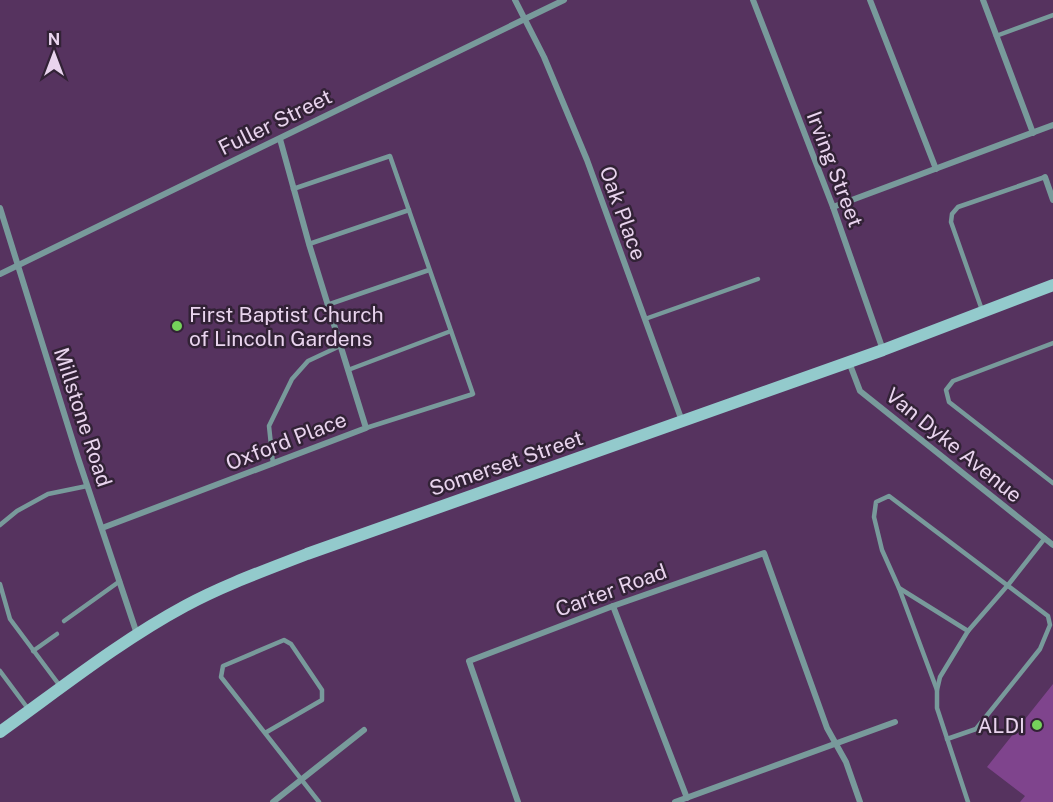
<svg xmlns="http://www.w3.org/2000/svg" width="1053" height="802" font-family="'Public Sans',sans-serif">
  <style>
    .building { fill: #7f448d }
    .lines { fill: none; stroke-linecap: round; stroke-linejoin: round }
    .lane { stroke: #789a9b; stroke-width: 4.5 }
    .street { stroke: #789a9b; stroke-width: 6 }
    .secondary { stroke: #93cacc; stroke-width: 12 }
    .poi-dot { fill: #75d25b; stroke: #322236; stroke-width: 2 }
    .labels { text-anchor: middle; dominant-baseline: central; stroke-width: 5; stroke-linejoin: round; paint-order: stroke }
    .street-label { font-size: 21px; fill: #e9d4ee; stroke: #322236 }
    .poi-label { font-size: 21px; fill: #e9d4ee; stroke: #322236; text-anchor: start }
  </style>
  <rect width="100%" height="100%" fill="#56335f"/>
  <polygon class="building" points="1053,684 1053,802 1020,802 1025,796 987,767"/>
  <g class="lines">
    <g class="lane">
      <polyline points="996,36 1053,15"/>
      <polyline points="293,189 390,156 473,394 366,428"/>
      <polyline points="309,244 409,210"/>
      <polyline points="327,305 429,270"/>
      <polyline points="982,310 951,222 952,214 958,207 1045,177"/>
      <polyline points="645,319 758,279"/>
      <polyline points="1053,343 953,381 946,390 949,402 1053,483"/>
      <polyline points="348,370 451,331"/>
      <polyline points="273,464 269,426 292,379 308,361 340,346"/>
      <polyline points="0,525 17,511 48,494 87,486"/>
      <polyline points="0,584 10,619 60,686"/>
      <polyline points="899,588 937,690"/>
      <polyline points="64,621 120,581"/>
      <polyline points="33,651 57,634"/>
      <polyline points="0,671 29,710"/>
      <polyline points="265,733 322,700 322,690 291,644 284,640 223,666 221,677 319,802"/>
      <polyline points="947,739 976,729 1040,649 1050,625 1048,616 889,496 876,502 874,517 882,550 899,588 968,631"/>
      <polyline points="968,802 937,708 937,690 940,677 968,631 1008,585 1045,538"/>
    </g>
    <g class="street">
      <polyline points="515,0 544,57 587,160 682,421"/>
      <polyline points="753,0 833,207 883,350"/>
      <polyline points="870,0 936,169"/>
      <polyline points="983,0 1033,133"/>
      <polyline points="1045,177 1053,200"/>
      <polyline points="833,207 1053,125"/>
      <polyline points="0,208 78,458 137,634"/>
      <polyline points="0,274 564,0"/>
      <polyline points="849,362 860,391 1053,545"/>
      <polyline points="102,528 366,428 309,244 280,139"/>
      <polyline points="613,606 687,798"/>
      <polyline points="273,802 364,730"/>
      <polyline points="518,802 469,661 613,606 764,553 827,728 846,762 860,802"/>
      <polyline points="675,802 895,722"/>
    </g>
    <path class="secondary" d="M0,732C60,689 120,641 185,606C224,585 266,570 307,554L883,350L1053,285"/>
  </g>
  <g class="poi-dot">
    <circle cx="177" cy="326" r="6"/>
    <circle cx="1037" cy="725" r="6"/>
  </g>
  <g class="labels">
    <g class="street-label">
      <text transform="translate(275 122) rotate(-26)">Fuller Street</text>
      <text transform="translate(835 169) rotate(69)">Irving Street</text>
      <text transform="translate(623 213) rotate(70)">Oak Place</text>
      <text transform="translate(83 417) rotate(72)">Millstone Road</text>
      <text transform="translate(286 441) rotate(-21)">Oxford Place</text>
      <text transform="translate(954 445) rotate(39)">Van Dyke Avenue</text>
      <text transform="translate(506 463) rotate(-19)">Somerset Street</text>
      <text transform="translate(611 590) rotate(-20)">Carter Road</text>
    </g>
    <g class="poi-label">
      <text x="189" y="314">First Baptist Church<tspan x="189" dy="24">of Lincoln Gardens</tspan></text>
      <text x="1025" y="725" text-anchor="end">ALDI</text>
    </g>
  </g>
  <g transform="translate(54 54)" stroke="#322236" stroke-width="4.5" paint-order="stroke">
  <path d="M0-4.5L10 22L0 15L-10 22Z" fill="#e9d4ee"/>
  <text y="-9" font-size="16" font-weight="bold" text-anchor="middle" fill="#e9d4ee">N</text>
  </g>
</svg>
